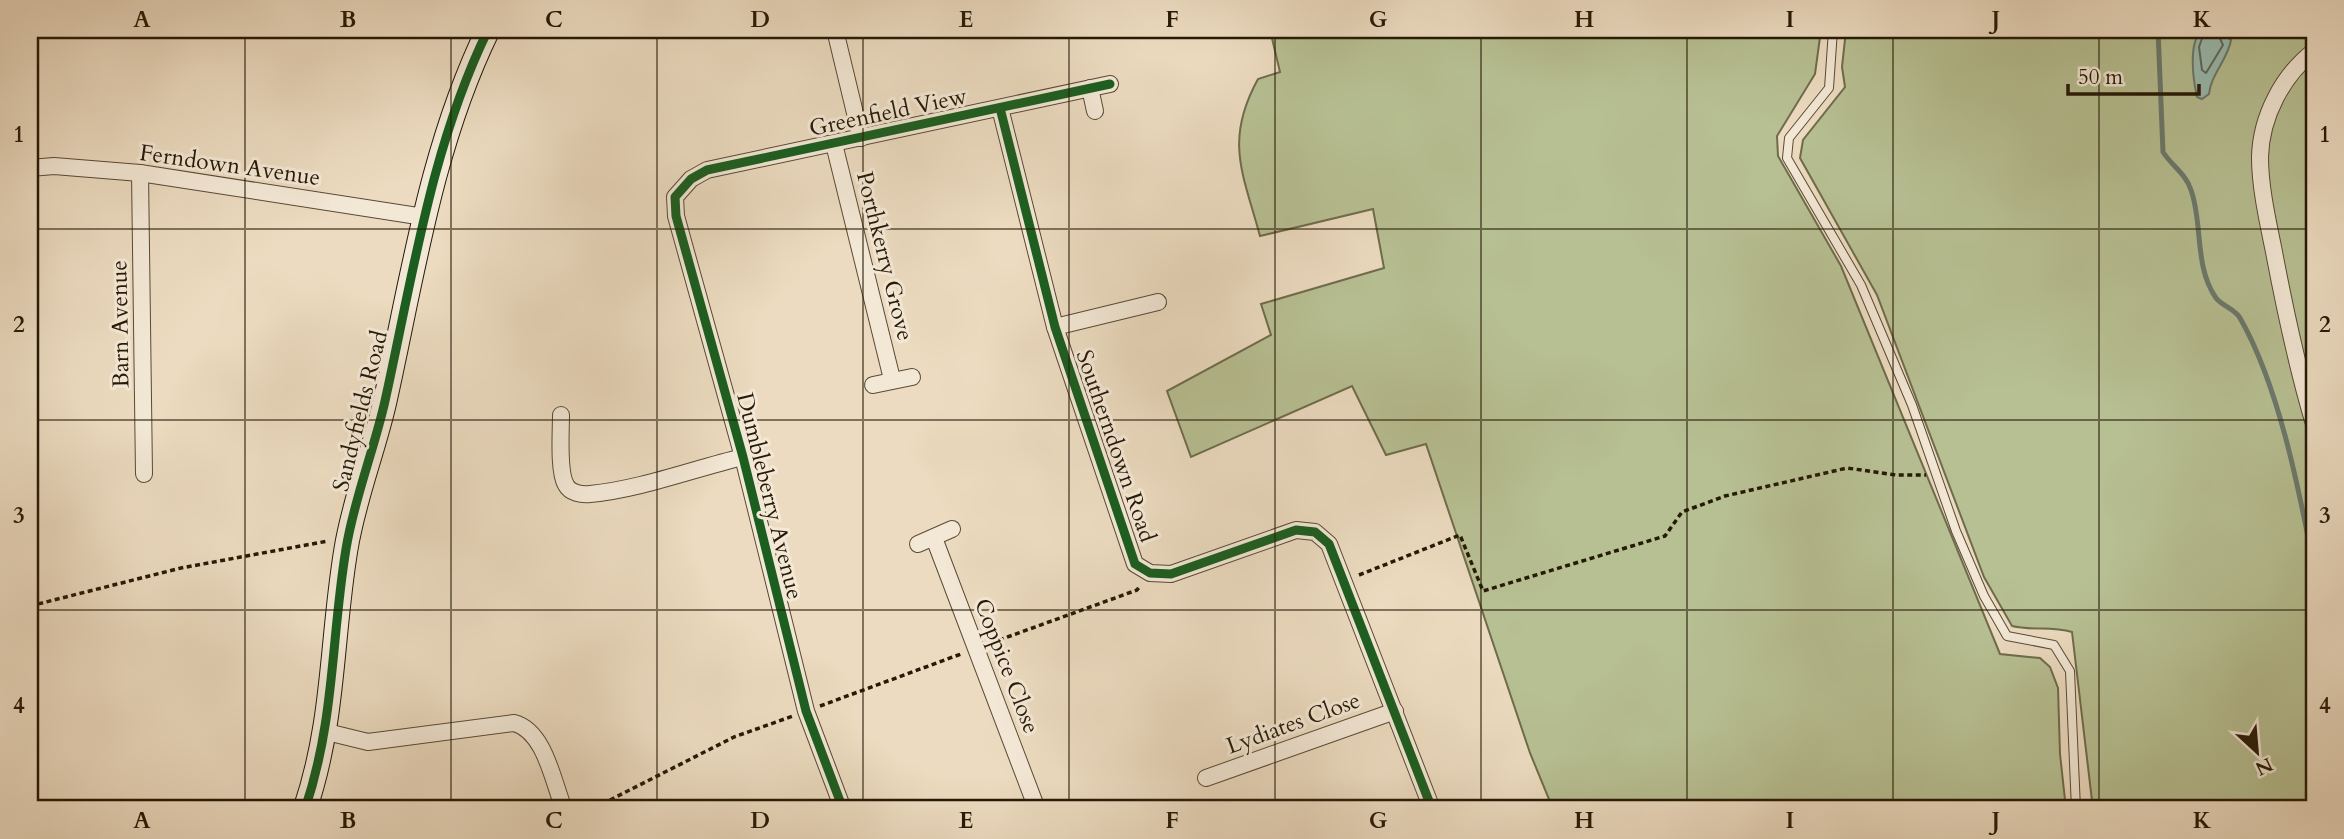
<svg xmlns="http://www.w3.org/2000/svg" width="2344" height="839" font-family="Cardo,serif">
  <style>
    .green { fill: #b7c093; stroke: #6e6c4c; stroke-width: 2 }
    .water { fill: #99bbb1; stroke: #6b7a6d; stroke-width: 2 }
    .lines { fill: none; stroke-linecap: round; stroke-linejoin: round }
    .shore { stroke: #606a5c; stroke-width: 2 }
    .stream { stroke: #6b7a6d; stroke-width: 5 }
    .lane-casing { stroke: #584a34; stroke-width: 10 }
    .street-casing { stroke: #584a34; stroke-width: 18 }
    .secondary-casing { stroke: #261906; stroke-width: 25 }
    .path { stroke: #261906; stroke-width: 3.5; stroke-dasharray: 5 3.5; stroke-linecap: butt }
    .lane { stroke: #f3e8d6; stroke-width: 8 }
    .street { stroke: #f3e8d6; stroke-width: 16 }
    .secondary { stroke: #f3e8d6; stroke-width: 23 }
    .cycleway-casing { stroke: #f3e8d6; stroke-width: 13 }
    .cycleway { stroke: #1b5e20; stroke-width: 9 }
    .grid { fill: none; stroke: #261906; stroke-width: 2; stroke-opacity: 0.55 }
    .labels { text-anchor: middle; dominant-baseline: central; stroke-width: 6; stroke-linejoin: round; paint-order: stroke }
    .street-label { font-size: 23px; fill: #261906; stroke: #f3e8d6 }
    .neatline { fill: none; stroke: #261906; stroke-width: 2.5 }
    .grid-label { font-size: 23px; text-anchor: middle; font-weight: bold; fill: #261906 }
  </style>
  <rect width="100%" height="100%" fill="#ecdbc0"/>
  <filter id="stains"><feTurbulence type="fractalNoise" baseFrequency=".00286" numOctaves="4"/><feColorMatrix values="0 0 0 0 .2 0 0 0 0 .09 0 0 0 0 .02 0 0 0 .5 -.17"/></filter>
  <radialGradient id="worn" r=".72"><stop offset=".6" stop-color="#630" stop-opacity="0"/><stop offset="1" stop-color="#630" stop-opacity=".3"/></radialGradient>
  <g class="green">
    <path d="M1270,30H1821L1815,74L1777,136L1778,156L1841,266L2000,654L2040,658L2050,667L2058,688L2060,754L2066,809H1553L1530,753L1426,444L1386,455L1352,386L1191,457L1167,391L1271,335L1261,304L1384,268L1373,209L1260,236C1243,173 1224,141 1258,79L1280,72Z"/>
    <path d="M1846,30H2314V801L2291,809H2093L2072,632C2051,626 2033,631 2012,626L1984,577L1877,295L1800,158L1803,140L1845,87L1842,67Z"/>
  </g>
  <path class="water" d="M2202,30H2217L2231,40C2228,59 2211,74 2209,94L2202,99L2197,97C2193,79 2188,42 2202,30Z"/>
  <g class="lines">
    <polyline class="shore" points="2205,30 2199,47 2202,70 2206,73 2223,45 2216,30"/>
    <g class="stream">
      <path d="M2158,30L2163,152C2172,166 2186,174 2191,190C2203,223 2194,267 2216,298C2222,306 2235,309 2240,318C2279,386 2299,490 2314,567"/>
      <polyline points="2290,809 2314,799"/>
    </g>
    <g class="lane-casing">
      <polyline id="lane" points="1833,30 1829,88 1789,138 1787,158 1861,285 1912,405 1956,531 1984,596 2007,636 2054,645 2070,671 2076,809"/>
    </g>
    <g class="street-casing">
      <g id="street">
        <polyline points="835,30 861,138"/>
        <path d="M2314,51C2283,75 2261,116 2260,157C2260,188 2268,222 2274,252C2285,310 2297,367 2314,424"/>
        <polyline points="1090,88 1095,111"/>
        <polyline points="1000,108 1055,327 1135,564 1150,573 1171,574 1296,530 1315,532 1329,544 1432,809"/>
        <polyline points="834,144 892,379"/>
        <polyline points="30,168 54,166 140,173 424,217"/>
        <polyline points="140,173 144,474"/>
        <polyline points="1055,327 1158,302"/>
        <polyline points="873,385 912,377"/>
        <path d="M561,415C561,431 558,472 566,485C570,493 582,495 590,494C641,489 693,469 743,457"/>
        <polyline points="934,538 1037,809"/>
        <polyline points="918,544 952,529"/>
        <path d="M327,732L368,742L514,723C545,731 553,782 564,809"/>
        <polyline points="1206,778 1395,711"/>
        <polyline points="589,809 595,808"/>
        <polyline points="843,809 806,711 743,457 676,216 675,197 691,179 707,170 1110,84"/>
      </g>
    </g>
    <g class="secondary-casing">
      <path id="secondary" d="M305,809C335,720 331,639 346,549C354,499 374,450 385,401C413,275 431,147 488,30"/>
    </g>
    <g class="path">
      <polyline points="1359,575 1460,535 1483,591 1665,536 1682,512 1725,496 1795,480 1847,468 1896,475 1926,475"/>
      <polyline points="30,606 181,568 328,541"/>
      <polyline points="991,643 1137,590 1140,586"/>
      <polyline points="820,706 961,654"/>
      <polyline points="610,800 734,737 793,716"/>
    </g>
    <use href="#lane" class="lane"/>
    <use href="#street" class="street"/>
    <use href="#secondary" class="secondary"/>
    <g class="cycleway-casing">
      <g id="cycleway">
        <polyline points="1000,108 1055,327 1135,564 1150,573 1171,574 1296,530 1315,532 1329,544 1432,809"/>
        <path d="M305,809C335,720 331,639 346,549C354,499 374,450 385,401C413,275 431,147 488,30"/>
        <polyline points="843,809 806,711 743,457 676,216 675,197 691,179 707,170 1110,84"/>
      </g>
    </g>
    <use href="#cycleway" class="cycleway"/>
  </g>
  <path class="grid" d="M245,30V809M451,30V809M657,30V809M863,30V809M1069,30V809M1275,30V809M1481,30V809M1687,30V809M1893,30V809M2099,30V809M30,229H2314M30,420H2314M30,610H2314"/>
  <g class="labels">
    <g class="street-label">
      <text transform="translate(888 112) rotate(-12)">Greenfield View</text>
      <text transform="translate(230 165) rotate(8)">Ferndown Avenue</text>
      <text transform="translate(885 256) rotate(76)">Porthkerry Grove</text>
      <text transform="translate(120 324) rotate(-91)">Barn Avenue</text>
      <text transform="translate(360 411) rotate(-76)">Sandyfields Road</text>
      <text transform="translate(1116 446) rotate(71)">Southerndown Road</text>
      <text transform="translate(770 496) rotate(76)">Dumbleberry Avenue</text>
      <text transform="translate(1007 666) rotate(69)">Coppice Close</text>
      <text transform="translate(1293 723) rotate(-20)">Lydiates Close</text>
    </g>
  </g>
  <rect width="2344" height="839" fill="none" stroke="#ecdbc0" stroke-width="77"/>
  <g transform="translate(2257 752) rotate(154)" stroke="#f3e8d6" stroke-width="5" paint-order="stroke">
  <path d="M0-5L12 26L0 18L-12 26Z" fill="#261906"/>
  <text y="-10" font-size="19" font-weight="bold" text-anchor="middle" fill="#261906">N</text>
  </g>
  <path d="M2068 84v10h131v-10" fill="none" stroke="#261906" stroke-width="3.5"/>
  <text x="2078" y="84" font-size="21" fill="#261906" stroke="#f3e8d6" stroke-width="5" paint-order="stroke">50 m</text>
  <rect x="38" y="38" width="2268" height="762" class="neatline"/>
  <g class="grid-label">
    <text x="142" y="27">A</text>
    <text x="348" y="27">B</text>
    <text x="554" y="27">C</text>
    <text x="760" y="27">D</text>
    <text x="966" y="27">E</text>
    <text x="1172" y="27">F</text>
    <text x="1378" y="27">G</text>
    <text x="1584" y="27">H</text>
    <text x="1790" y="27">I</text>
    <text x="1996" y="27">J</text>
    <text x="2202" y="27">K</text>
    <text x="19" y="142">1</text>
    <text x="2325" y="142">1</text>
    <text x="19" y="332">2</text>
    <text x="2325" y="332">2</text>
    <text x="19" y="523">3</text>
    <text x="2325" y="523">3</text>
    <text x="19" y="713">4</text>
    <text x="2325" y="713">4</text>
    <text x="142" y="828">A</text>
    <text x="348" y="828">B</text>
    <text x="554" y="828">C</text>
    <text x="760" y="828">D</text>
    <text x="966" y="828">E</text>
    <text x="1172" y="828">F</text>
    <text x="1378" y="828">G</text>
    <text x="1584" y="828">H</text>
    <text x="1790" y="828">I</text>
    <text x="1996" y="828">J</text>
    <text x="2202" y="828">K</text>
  </g>
  <rect width="100%" height="100%" filter="url(#stains)"/>
  <rect width="100%" height="100%" fill="url(#worn)"/>
</svg>
